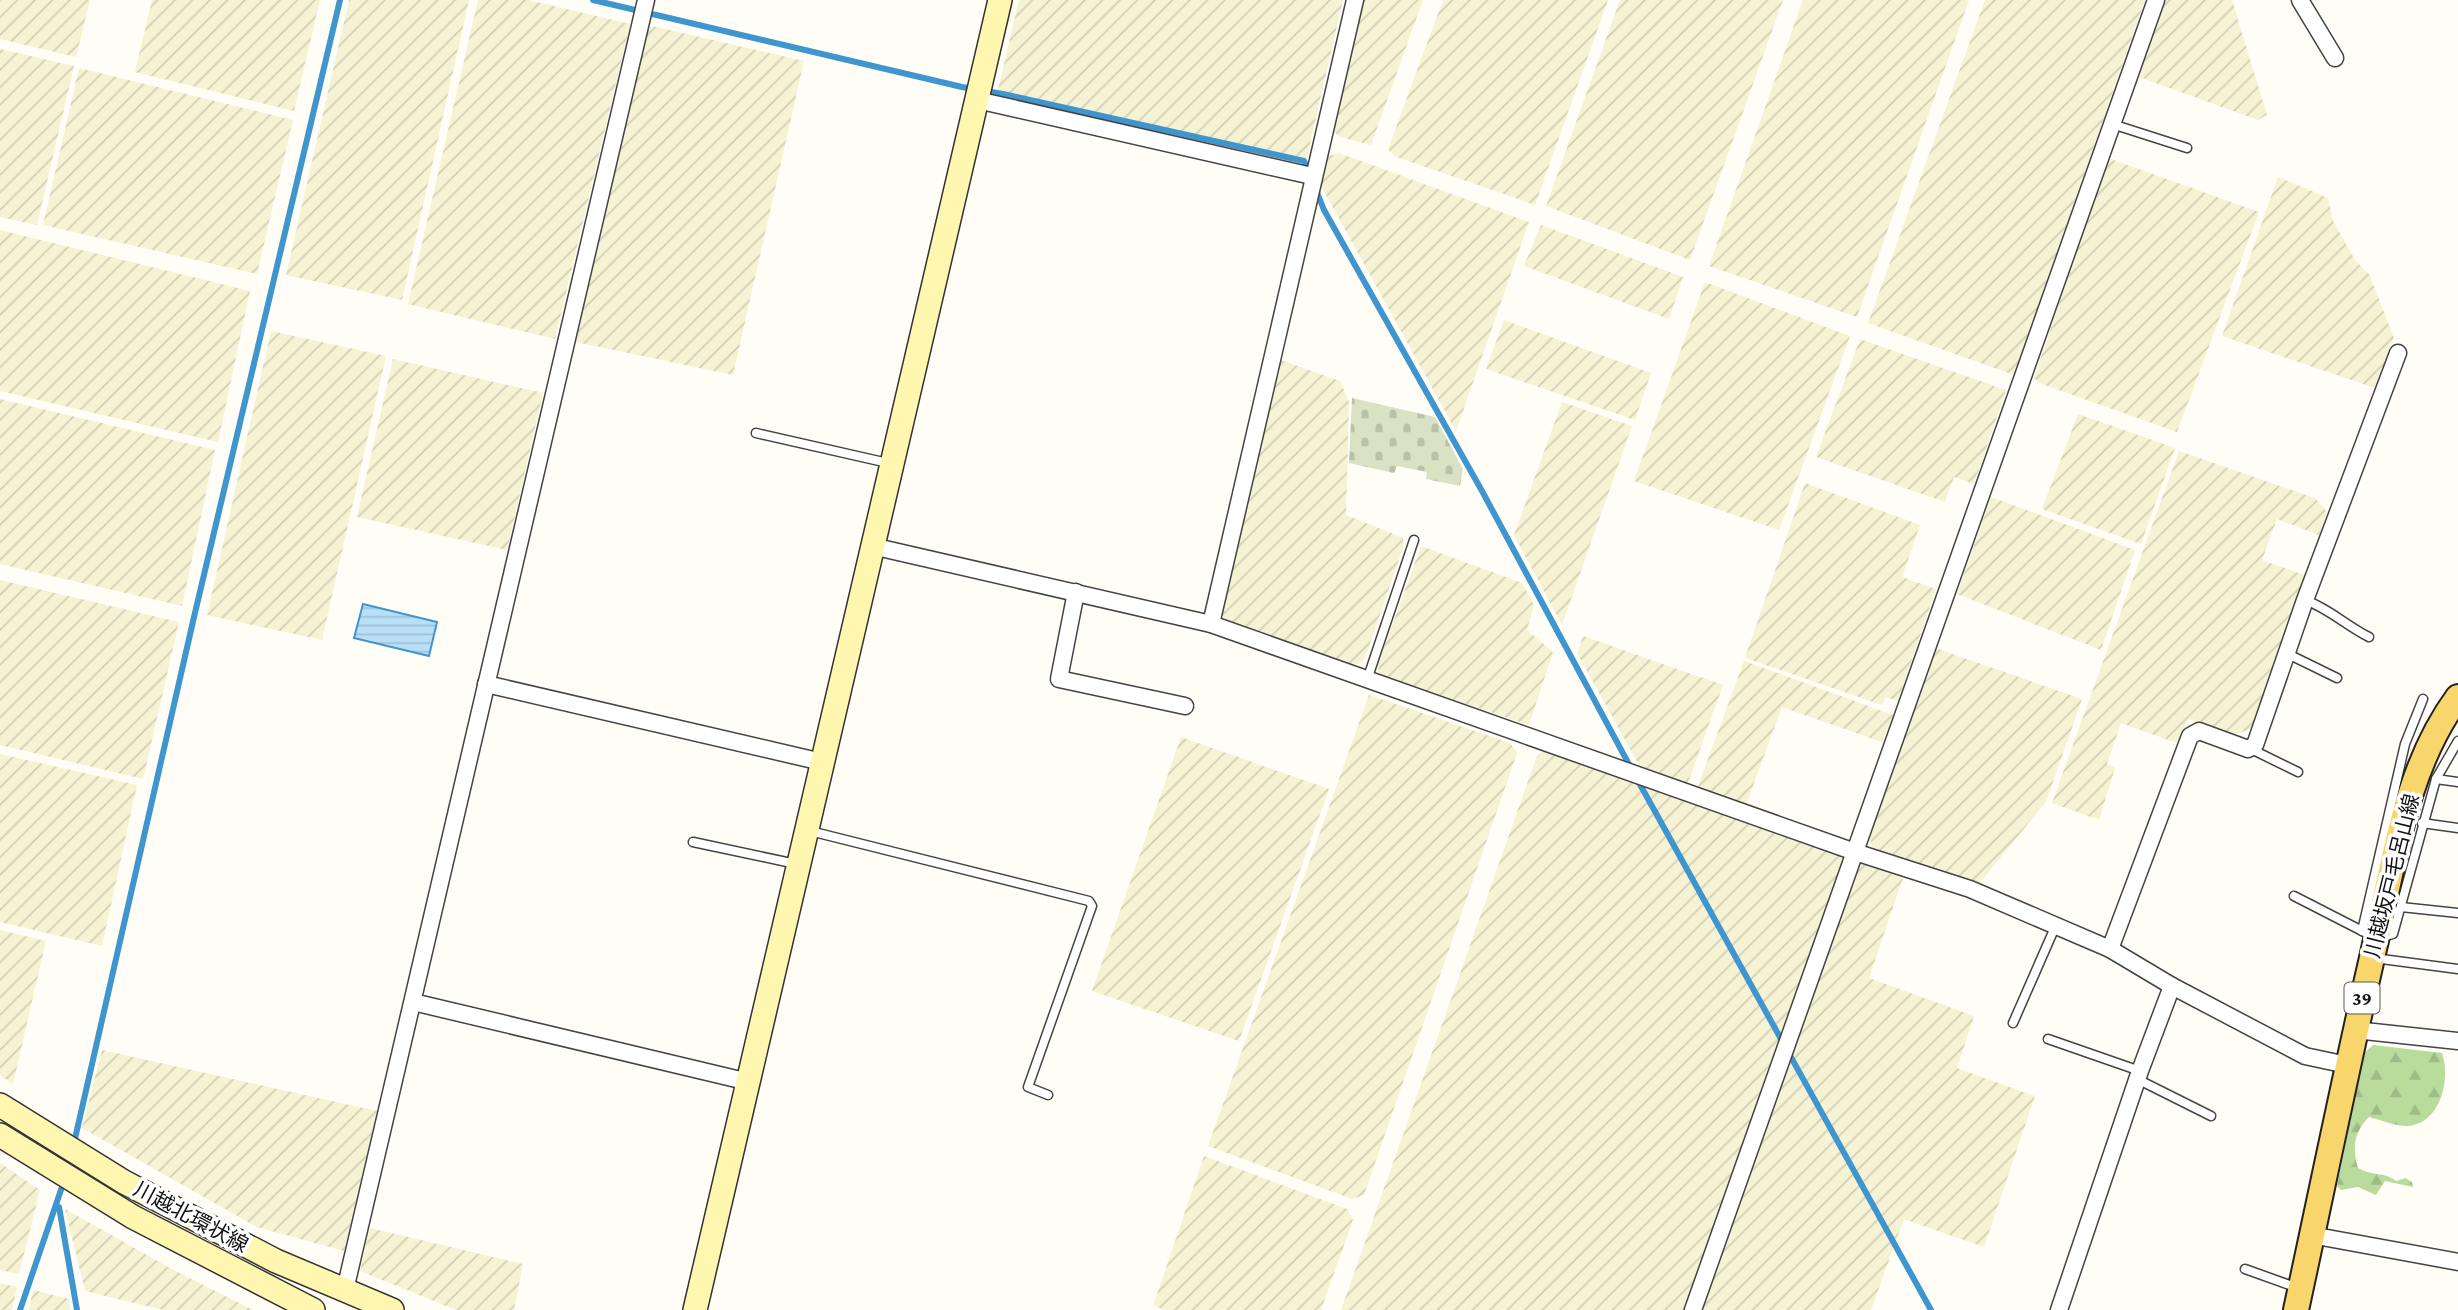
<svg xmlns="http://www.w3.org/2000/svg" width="2458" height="1310" font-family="'Crimson Pro','Noto Sans JP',serif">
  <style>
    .farmland { fill: url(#farmland-furrows) }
    .forest { fill: url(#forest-firs) }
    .cemetery { fill: url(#cemetery-stones) }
    .water { fill: url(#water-rules); stroke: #3f96cf; stroke-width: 2 }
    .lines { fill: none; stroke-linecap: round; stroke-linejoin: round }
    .stream { stroke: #3f96cf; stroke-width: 6 }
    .lane-casing { stroke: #444; stroke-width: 11 }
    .street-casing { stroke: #444; stroke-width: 19 }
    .secondary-casing { stroke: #333; stroke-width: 26 }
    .primary-casing { stroke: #222; stroke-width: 28 }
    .lane { stroke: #fff; stroke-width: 8 }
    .street { stroke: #fff; stroke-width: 16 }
    .secondary { stroke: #fff6b0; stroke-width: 23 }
    .primary { stroke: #f9d66b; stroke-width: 24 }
    .labels { text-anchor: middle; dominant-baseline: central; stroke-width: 7; stroke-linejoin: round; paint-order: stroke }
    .shield { fill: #fff; stroke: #585858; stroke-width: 2 }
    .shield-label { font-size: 19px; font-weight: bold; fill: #111 }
    .street-label { font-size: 21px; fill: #111; stroke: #fff }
  </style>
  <defs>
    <pattern id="farmland-furrows" width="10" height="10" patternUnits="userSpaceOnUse" patternTransform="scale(1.75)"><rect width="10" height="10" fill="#f6f3d4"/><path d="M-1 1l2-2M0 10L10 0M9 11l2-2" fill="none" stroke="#d2cfb5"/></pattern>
    <pattern id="forest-firs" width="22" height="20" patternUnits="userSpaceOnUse" patternTransform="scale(1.75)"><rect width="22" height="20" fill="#b9dc9c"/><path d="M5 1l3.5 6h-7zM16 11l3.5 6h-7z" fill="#9ebc85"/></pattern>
    <pattern id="cemetery-stones" width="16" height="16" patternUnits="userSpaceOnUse" patternTransform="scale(1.75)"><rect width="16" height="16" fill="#d9e3c4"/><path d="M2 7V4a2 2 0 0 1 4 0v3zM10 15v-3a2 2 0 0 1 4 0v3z" fill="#b9c2a7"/></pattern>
    <pattern id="water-rules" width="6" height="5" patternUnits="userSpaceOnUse" patternTransform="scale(1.75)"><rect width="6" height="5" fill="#b9e0f7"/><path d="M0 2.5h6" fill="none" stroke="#9ebfd3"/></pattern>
  </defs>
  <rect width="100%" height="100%" fill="#fffdf5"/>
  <g class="farmland">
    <polygon points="0,0 90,0 76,57 0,39"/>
    <polygon points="152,0 320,0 294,111 135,72"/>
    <polygon points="349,0 469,0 402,300 286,275"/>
    <polygon points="478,0 528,0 630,24 555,339 408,304"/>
    <polygon points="1019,0 1343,0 1305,165 997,94"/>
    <polygon points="1364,0 1423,0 1371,145 1340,137 1333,131"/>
    <polygon points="1443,0 1608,0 1535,205 1394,156 1388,149"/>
    <polygon points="1620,0 1783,0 1690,260 1546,206"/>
    <polygon points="1803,0 1969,0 1857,317 1709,266"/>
    <polygon points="1985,0 2145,0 2014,375 1868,323"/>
    <polygon points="2165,0 2232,0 2267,115 2258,120 2139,77"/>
    <polygon points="652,26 804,61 733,375 576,342 646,31"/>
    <polygon points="0,49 74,66 37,225 0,217"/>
    <polygon points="79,68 293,120 257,274 43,225"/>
    <polygon points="1339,153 1529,222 1456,431 1321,186 1329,156"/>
    <polygon points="2108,158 2259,212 2177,432 2039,383 2034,378"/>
    <polygon points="2278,177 2328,198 2333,221 2355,260 2369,274 2394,338 2375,388 2222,336"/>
    <polygon points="1541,225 1683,277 1669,319 1524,266"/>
    <polygon points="0,230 250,291 218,442 0,391"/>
    <polygon points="1705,282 1850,336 1779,530 1634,481"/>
    <polygon points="1504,320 1651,373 1635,420 1486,369"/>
    <polygon points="271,331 386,356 322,640 207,615"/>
    <polygon points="1860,339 2006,390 1974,484 1954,477 1945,502 1816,457"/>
    <polygon points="393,359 543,393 507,550 357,517"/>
    <polygon points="1281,360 1340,381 1349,402 1346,515 1403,538 1404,545 1365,658 1359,664 1350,665 1227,621 1221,612"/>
    <polygon points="0,399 215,450 182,606 0,564"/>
    <polygon points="1562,402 1632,426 1562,625 1514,535"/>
    <polygon points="2078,414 2175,448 2141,544 2042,509"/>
    <polygon points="2179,451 2315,498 2327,512 2319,535 2277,519 2262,560 2304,575 2252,728 2235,735 2188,719 2177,743 2121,723 2107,764 2115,768 2099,820 2052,803"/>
    <polygon points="1805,483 1920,525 1902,577 1936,589 1898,701 1886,697 1882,705 1745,658"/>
    <polygon points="1991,497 2135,550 2101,650 1957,594"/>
    <polygon points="1421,546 1522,583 1534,605 1527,630 1553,652 1529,725 1379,675 1378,664"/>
    <polygon points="0,580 179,622 143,779 0,745"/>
    <polygon points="1583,636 1723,685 1688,783 1639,765 1577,653"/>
    <polygon points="1935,648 2082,699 2046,802 1977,886 1873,848 1868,835"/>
    <polygon points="1744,661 1893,715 1882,742 1782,707 1746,805 1698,786"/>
    <polygon points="1369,695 1510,743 1517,753 1364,1195 1352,1199 1208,1146"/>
    <polygon points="1181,737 1329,789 1239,1041 1092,991"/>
    <polygon points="1544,751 1903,878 1869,978 1974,1016 1957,1068 2035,1096 1984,1247 1904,1219 1871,1310 1341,1310 1537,756"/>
    <polygon points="0,754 137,785 102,946 0,922"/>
    <polygon points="0,930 46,941 13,1084 0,1075"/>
    <polygon points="102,1050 377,1111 344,1251 257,1227 82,1128"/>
    <polygon points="1204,1156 1347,1209 1353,1220 1321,1310 1166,1310 1153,1306"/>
    <polygon points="0,1163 40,1190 19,1274 0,1270"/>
    <polygon points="65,1209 172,1269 253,1310 163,1310 85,1291"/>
    <polygon points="370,1228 523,1264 514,1310 456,1310 360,1271"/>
    <polygon points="0,1283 17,1287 12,1310 0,1310"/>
    <polygon points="33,1290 69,1299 70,1310 29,1310"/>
  </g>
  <path class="forest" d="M2373,1045L2442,1053C2451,1079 2441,1124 2407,1126C2394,1126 2382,1120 2369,1117C2354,1132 2352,1148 2358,1168C2371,1176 2386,1172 2396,1181L2405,1178L2412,1182L2413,1187L2385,1181L2376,1195L2358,1187L2341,1190L2337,1186L2364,1053Z"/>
  <polygon class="cemetery" points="1352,398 1435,417 1463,469 1460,486 1426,479 1427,472 1397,466 1394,473 1349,463"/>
  <polygon class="water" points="363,604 437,622 429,656 354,638"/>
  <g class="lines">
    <g class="stream">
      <polyline points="593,0 962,87 1003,94 1304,161 1309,173"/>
      <polyline points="1316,190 1324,210 1482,491 1632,770"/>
      <polyline points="1637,779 1931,1310"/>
      <polyline points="74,1143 194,617 340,0"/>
      <polyline points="59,1207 77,1310"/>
      <polyline points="20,1310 64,1181"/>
    </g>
    <g class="lane-casing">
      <g id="lane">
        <polyline points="2112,124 2187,148"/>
        <polyline points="756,433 888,463"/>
        <path d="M2305,600C2330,609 2345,625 2369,637"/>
        <polyline points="2286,653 2337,678"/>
        <polyline points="1367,680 1414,540"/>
        <polyline points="2251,749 2298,772"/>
        <polyline points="2436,779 2458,782"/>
        <polyline points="2422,823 2458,828"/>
        <polyline points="810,831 1089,901 1092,906 1028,1087 1048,1095"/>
        <polyline points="693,842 796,864"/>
        <polyline points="2294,896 2376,938 2393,934 2436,779 2458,741"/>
        <polyline points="2401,907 2458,913"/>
        <polyline points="2362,931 2405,744 2423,699"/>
        <polyline points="2374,958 2458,969"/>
        <polyline points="2013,1023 2056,925"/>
        <polyline points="2048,1039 2140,1071"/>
        <polyline points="2137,1079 2211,1116"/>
        <polyline points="2245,1269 2298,1288"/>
      </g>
    </g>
    <g class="street-casing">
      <g id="street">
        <polyline points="2300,0 2335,58"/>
        <polyline points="977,100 1312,176"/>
        <polyline points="872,546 1211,624 1855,852 1970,889 2110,949 2172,986 2305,1056 2347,1065"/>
        <polyline points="1076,592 1059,679 1185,706"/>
        <polyline points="1211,624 1355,0"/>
        <polyline points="486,684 822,762"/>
        <polyline points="2110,949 2190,736 2199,731 2248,749 2255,745 2305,600 2398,353"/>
        <polyline points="413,1002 749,1082"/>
        <polyline points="2355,1030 2458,1041"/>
        <polyline points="2311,1235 2458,1262"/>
        <polyline points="345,1290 646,0"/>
        <polyline points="1693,1310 2156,0"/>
        <polyline points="2059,1310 2140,1071 2172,986"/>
      </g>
    </g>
    <g class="secondary-casing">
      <g id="secondary">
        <polyline points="0,1105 124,1182 276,1261 392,1310"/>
        <polyline points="0,1135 133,1217 313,1310"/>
        <polyline points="695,1310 1000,0"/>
      </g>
    </g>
    <g class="primary-casing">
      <path id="primary" d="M2296,1310C2323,1185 2348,1061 2377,936C2395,855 2407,766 2458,697"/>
    </g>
    <use href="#lane" class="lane"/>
    <use href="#street" class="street"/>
    <use href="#secondary" class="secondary"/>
    <use href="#primary" class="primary"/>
  </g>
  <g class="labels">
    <rect class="shield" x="2344.5" y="982.5" width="35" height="31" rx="5"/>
    <g class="shield-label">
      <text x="2362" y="998">39</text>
    </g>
    <g class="street-label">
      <text transform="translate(2392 876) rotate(-76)">川越坂戸毛呂山線</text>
      <text transform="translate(191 1217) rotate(28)">川越北環状線</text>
    </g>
  </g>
</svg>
